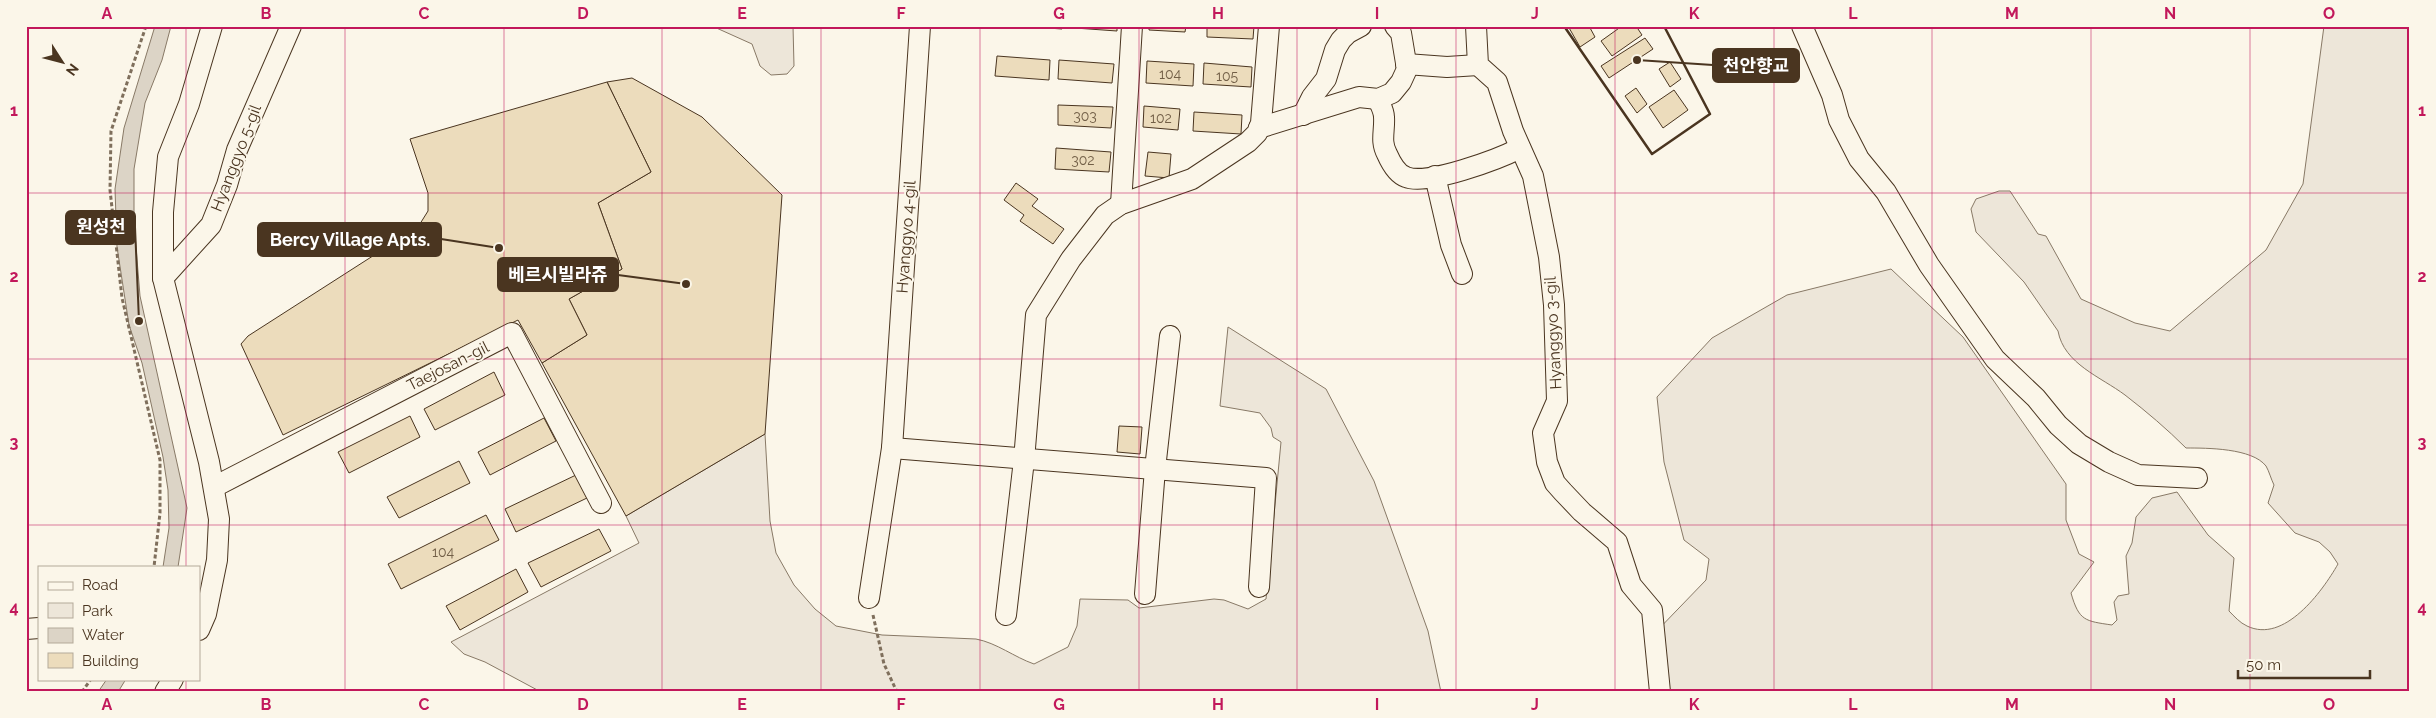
<svg xmlns="http://www.w3.org/2000/svg" width="2436" height="718" font-family="Raleway,'Noto Sans KR',sans-serif">
  <style>
    .green { fill: #ede6d9; stroke: #887966 }
    .water { fill: #dcd4c6; stroke: #887966 }
    .building { fill: #ecdcbc; stroke: #4a3520 }
    .lines { fill: none; stroke-linecap: round; stroke-linejoin: round }
    .minor-casing { stroke: #4a3520; stroke-width: 22 }
    .path { stroke: #7f6f5c; stroke-width: 3; stroke-dasharray: 4 2.5; stroke-linecap: butt }
    .minor { stroke: #fbf6e9; stroke-width: 20 }
    .wall { stroke: #4a3520; stroke-width: 2.5 }
    .grid { fill: none; stroke: #c2185b; stroke-width: 1; stroke-opacity: 0.55 }
    .labels { text-anchor: middle; dominant-baseline: central; stroke-width: 4; stroke-linejoin: round; paint-order: stroke }
    .number-label { font-size: 14px; fill: #725f47 }
    .street-label { font-size: 16px; fill: #4a3520; stroke: #fbf6e9 }
    .leader { fill: none; stroke: #4a3520; stroke-width: 2 }
    .callout-dot { fill: #4a3520; stroke: #fbf6e9; stroke-width: 2 }
    .callout { fill: #4a3520; stroke: #4a3520; stroke-width: 2 }
    .callout-label { font-size: 18px; text-anchor: middle; font-weight: bold; fill: #fff }
    .neatline { fill: none; stroke: #c2185b; stroke-width: 2 }
    .grid-label { font-size: 16px; text-anchor: middle; font-weight: bold; fill: #c2185b }
  </style>
  <rect width="100%" height="100%" fill="#fbf6e9"/>
  <g class="green">
    <polygon points="712,26 793,26 794,66 787,74 771,75 760,66 752,44"/>
    <path d="M2324,26H2410V692H1653L1651,637L1706,580L1709,559L1684,540L1664,462L1657,397L1712,338L1787,295L1891,269L1963,337L2066,484V520L2079,554L2094,562L2071,593C2079,621 2085,621 2112,625L2117,620L2114,602L2118,596L2129,594L2126,556L2132,543L2136,517L2152,498L2177,492L2208,535L2234,558L2229,611C2234,616 2240,623 2247,626C2284,644 2322,592 2338,564L2330,552L2319,542L2295,533L2268,503L2274,485C2271,479 2269,471 2266,466C2252,448 2207,448 2186,448C2167,429 2147,412 2125,395C2101,377 2064,364 2058,331L2024,282L1976,232L1971,209L1976,199L1999,191H2010L2038,234L2046,236L2081,299L2135,323L2170,331L2266,250L2303,184Z"/>
    <path d="M1228,327L1326,389L1374,481L1428,631L1441,692H541L485,662L464,654L451,642L639,543L626,516L765,434L770,521L776,553L794,585L815,609L836,626L882,635L976,639C997,643 1014,657 1034,664L1068,647L1077,626L1080,599L1128,600L1139,608L1214,599L1224,600L1248,609L1266,599L1281,442L1273,437L1271,428L1260,413L1220,406Z"/>
  </g>
  <g class="water">
    <polygon points="155,26 171,26 162,60 145,103 134,169 134,222 140,296 187,508 178,567 163,567 169,528 168,490 163,457 142,363 129,325 117,247 115,189 124,128"/>
    <polygon points="107,679 126,679 118,692 98,692"/>
  </g>
  <g class="building">
    <polygon points="1019,26 1063,26 1062,29"/>
    <polygon points="1075,26 1117,26 1117,31 1075,28"/>
    <polygon points="1149,26 1186,26 1185,32 1149,30"/>
    <polygon points="1207,26 1254,26 1253,39 1207,37"/>
    <polygon points="1568,26 1589,26 1595,37 1580,47"/>
    <polygon points="1622,26 1636,26 1642,35 1612,56 1601,41"/>
    <polygon points="1645,38 1653,49 1609,78 1601,66"/>
    <polygon points="997,56 1050,60 1049,80 995,76"/>
    <polygon points="1059,60 1114,64 1112,83 1058,79"/>
    <polygon points="1147,61 1194,64 1193,86 1146,83"/>
    <polygon points="1670,62 1681,79 1670,87 1659,69"/>
    <polygon points="1204,63 1252,67 1251,87 1203,84"/>
    <polygon points="632,78 702,117 782,195 765,434 626,516 542,363 587,335 569,299 622,269 598,203 651,172 607,82"/>
    <polygon points="607,82 651,172 598,203 622,269 569,299 587,335 542,363 518,320 283,435 241,344 248,336 418,227 428,211 428,193 410,139"/>
    <polygon points="1636,88 1647,104 1637,113 1625,96"/>
    <polygon points="1674,90 1688,110 1663,128 1649,107"/>
    <polygon points="1058,105 1113,107 1111,128 1058,125"/>
    <polygon points="1144,106 1180,109 1178,130 1143,127"/>
    <polygon points="1194,112 1242,115 1241,134 1193,131"/>
    <polygon points="1056,148 1111,152 1109,172 1055,169"/>
    <polygon points="1148,152 1171,154 1169,178 1145,176"/>
    <polygon points="1016,183 1038,199 1032,206 1064,229 1053,244 1020,221 1024,215 1004,200"/>
    <polygon points="494,372 505,395 435,430 424,409"/>
    <polygon points="410,416 420,437 349,473 338,452"/>
    <polygon points="544,418 556,441 490,475 478,452"/>
    <polygon points="1119,426 1142,427 1140,454 1117,452"/>
    <polygon points="459,461 470,483 399,518 387,497"/>
    <polygon points="576,475 587,498 516,532 505,509"/>
    <polygon points="486,515 499,540 401,589 388,564"/>
    <polygon points="599,529 611,551 541,587 528,563"/>
    <polygon points="516,569 528,592 460,630 446,606"/>
  </g>
  <g class="lines">
    <g class="minor-casing">
      <g id="minor">
        <polyline points="1476,26 1478,65 1497,82 1513,131 1533,176 1549,257 1554,305 1557,401 1543,433 1547,462 1555,483 1563,492 1582,512 1617,542 1631,585 1652,610 1660,692"/>
        <polyline points="1802,26 1832,95 1839,120 1859,159 1886,192 1929,265 1995,359 2036,398 2058,425 2079,444 2109,462 2138,475 2197,478"/>
        <polyline points="1406,64 1447,67 1478,65"/>
        <path d="M1378,99C1380,104 1384,111 1384,117C1385,131 1380,141 1387,154C1391,163 1397,174 1406,177C1427,186 1499,159 1520,148"/>
        <polyline points="1303,115 1312,97 1326,79 1335,50 1341,40 1348,33 1361,26"/>
        <polyline points="1259,128 1359,97 1378,99 1392,93 1401,82 1407,69 1401,33 1395,26"/>
        <polyline points="1435,176 1451,245 1462,274"/>
        <polyline points="1121,204 1132,26"/>
        <polyline points="163,278 211,225 227,185 237,150 291,26"/>
        <polyline points="892,448 1266,478 1259,587"/>
        <polyline points="214,487 512,333 601,503"/>
        <polyline points="1145,594 1155,469 1170,336"/>
        <polyline points="869,598 892,448 920,26"/>
        <polyline points="1006,615 1024,460 1036,315 1071,259 1105,215 1121,204 1192,179 1248,142 1257,133 1261,123 1269,26"/>
        <polyline points="26,629 39,628"/>
        <polyline points="199,630 206,614 217,560 219,519 209,462 163,278 163,212 168,157 189,104 212,26"/>
        <polyline points="165,692 173,679"/>
      </g>
    </g>
    <g class="path">
      <polyline points="146,26 111,131 110,190 122,298 160,460 160,513 154,567"/>
      <polyline points="873,615 884,664 897,692"/>
      <polyline points="82,692 91,679"/>
    </g>
    <use href="#minor" class="minor"/>
    <polyline class="wall" points="1564,26 1652,154 1710,114 1664,26"/>
  </g>
  <path class="grid" d="M186,26V567M345,26V692M504,26V692M662,26V692M821,26V692M980,26V692M1139,26V692M1297,26V692M1456,26V692M1615,26V692M1774,26V692M1932,26V692M2091,26V692M2250,26V692M26,193H2410M26,359H2410M26,525H2410M186,679V692"/>
  <g class="labels">
    <g class="number-label">
      <text x="1170" y="74">104</text>
      <text x="1227" y="76">105</text>
      <text x="1085" y="116">303</text>
      <text x="1161" y="118">102</text>
      <text x="1083" y="160">302</text>
      <text x="443" y="552">104</text>
    </g>
    <g class="street-label">
      <text transform="translate(236 158) rotate(-69)">Hyanggyo 5-gil</text>
      <text transform="translate(906 237) rotate(-86)">Hyanggyo 4-gil</text>
      <text transform="translate(1553 333) rotate(-93)">Hyanggyo 3-gil</text>
      <text transform="translate(448 366) rotate(-27)">Taejosan-gil</text>
    </g>
  </g>
  <path class="leader" d="M1637 60L1713 65M139 321L135 227M499 248L441 239M686 284L618 275"/>
  <g class="callout-dot">
    <circle cx="1637" cy="60" r="5"/>
    <circle cx="139" cy="321" r="5"/>
    <circle cx="499" cy="248" r="5"/>
    <circle cx="686" cy="284" r="5"/>
  </g>
  <g class="callout">
    <rect x="1713" y="49" width="86" height="33" rx="5"/>
    <rect x="66" y="211" width="69" height="33" rx="5"/>
    <rect x="258" y="223" width="183" height="33" rx="5"/>
    <rect x="498" y="258" width="120" height="33" rx="5"/>
  </g>
  <g class="callout-label">
    <text x="1756" y="72">천안향교</text>
    <text x="101" y="233">원성천</text>
    <text x="350" y="246">Bercy Village Apts.</text>
    <text x="558" y="281">베르시빌라쥬</text>
  </g>
  <rect width="2436" height="718" fill="none" stroke="#fbf6e9" stroke-width="55"/>
  <rect x="38" y="566" width="162" height="115" fill="#fbf6e9" stroke="#b4a999"/>
  <rect x="48" y="582" width="25" height="8" fill="#fbf6e9" stroke="#b4a999"/>
  <text x="82" y="590" font-size="15" fill="#4a3520">Road</text>
  <rect x="48" y="603" width="25" height="15" fill="#ede6d9" stroke="#b4a999"/>
  <text x="82" y="616" font-size="15" fill="#4a3520">Park</text>
  <rect x="48" y="628" width="25" height="15" fill="#dcd4c6" stroke="#b4a999"/>
  <text x="82" y="640" font-size="15" fill="#4a3520">Water</text>
  <rect x="48" y="653" width="25" height="15" fill="#ecdcbc" stroke="#b4a999"/>
  <text x="82" y="666" font-size="15" fill="#4a3520">Building</text>
  <g transform="translate(62 62) rotate(126)" stroke="#fbf6e9" stroke-width="4" paint-order="stroke">
  <path d="M0-4L9 19L0 12L-9 19Z" fill="#4a3520"/>
  <text y="-8" font-size="14" font-weight="bold" text-anchor="middle" fill="#4a3520">N</text>
  </g>
  <path d="M2238 670v8h132v-8" fill="none" stroke="#4a3520" stroke-width="2.5"/>
  <text x="2246" y="670" font-size="15" fill="#4a3520" stroke="#fbf6e9" stroke-width="4" paint-order="stroke">50 m</text>
  <rect x="28" y="28" width="2380" height="662" class="neatline"/>
  <g class="grid-label">
    <text x="107" y="19">A</text>
    <text x="266" y="19">B</text>
    <text x="424" y="19">C</text>
    <text x="583" y="19">D</text>
    <text x="742" y="19">E</text>
    <text x="901" y="19">F</text>
    <text x="1059" y="19">G</text>
    <text x="1218" y="19">H</text>
    <text x="1377" y="19">I</text>
    <text x="1535" y="19">J</text>
    <text x="1694" y="19">K</text>
    <text x="1853" y="19">L</text>
    <text x="2012" y="19">M</text>
    <text x="2170" y="19">N</text>
    <text x="2329" y="19">O</text>
    <text x="14" y="116">1</text>
    <text x="2422" y="116">1</text>
    <text x="14" y="282">2</text>
    <text x="2422" y="282">2</text>
    <text x="14" y="448">3</text>
    <text x="2422" y="448">3</text>
    <text x="14" y="613">4</text>
    <text x="2422" y="613">4</text>
    <text x="107" y="710">A</text>
    <text x="266" y="710">B</text>
    <text x="424" y="710">C</text>
    <text x="583" y="710">D</text>
    <text x="742" y="710">E</text>
    <text x="901" y="710">F</text>
    <text x="1059" y="710">G</text>
    <text x="1218" y="710">H</text>
    <text x="1377" y="710">I</text>
    <text x="1535" y="710">J</text>
    <text x="1694" y="710">K</text>
    <text x="1853" y="710">L</text>
    <text x="2012" y="710">M</text>
    <text x="2170" y="710">N</text>
    <text x="2329" y="710">O</text>
  </g>
</svg>
